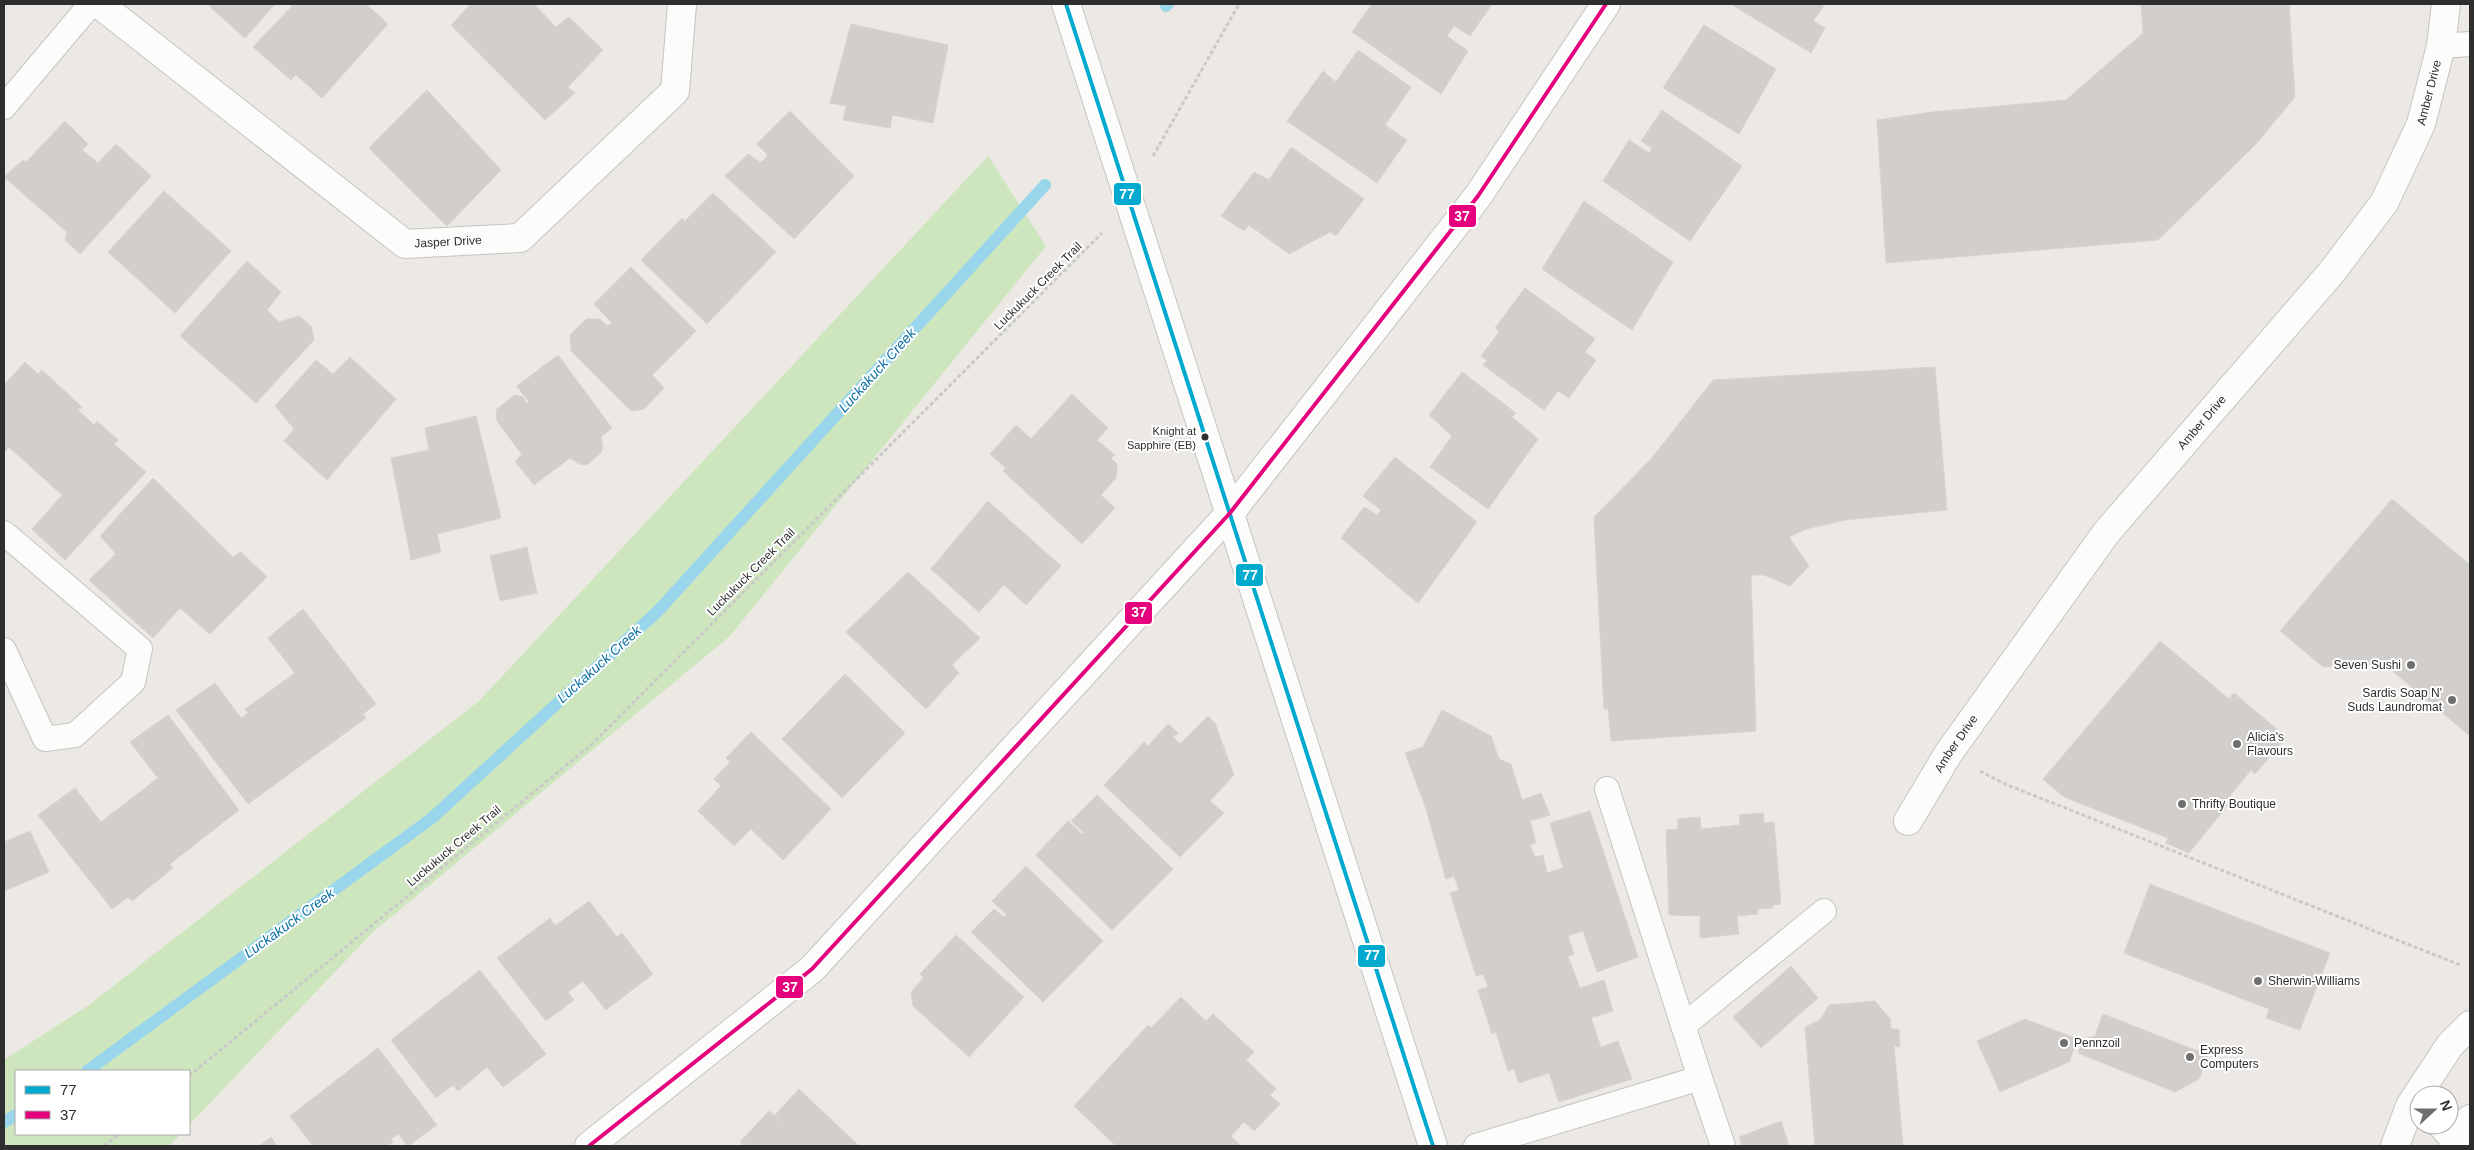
<svg xmlns="http://www.w3.org/2000/svg" width="2474" height="1150" font-family="Helvetica,sans-serif">
  <style>
    .green { fill: #cee6be }
    .lines { fill: none; stroke-linecap: round; stroke-linejoin: round }
    .stream { stroke: #99d6ec; stroke-width: 12 }
    .building { fill: #d1cecb; stroke: #d7d4d0 }
    .lane-casing { stroke: #c5c4c5; stroke-width: 26 }
    .street-casing { stroke: #c5c4c5; stroke-width: 30 }
    .secondary-casing { stroke: #c5c4c5; stroke-width: 30 }
    .path { stroke: #c9c9c8; stroke-width: 3; stroke-dasharray: 4 2.5; stroke-linecap: butt }
    .lane { stroke: #fcfcfb; stroke-width: 24 }
    .street { stroke: #fcfcfb; stroke-width: 28 }
    .secondary { stroke: #fcfcfb; stroke-width: 28 }
    .bus-1-casing { stroke: #fff; stroke-width: 8 }
    .bus-2-casing { stroke: #fff; stroke-width: 8 }
    .bus-1 { stroke: #00a9ce; stroke-width: 4 }
    .bus-2 { stroke: #e5007d; stroke-width: 4 }
    .bus-dot { fill: #2e2e2e; stroke: #fff; stroke-width: 2 }
    .poi-dot { fill: #706f6e; stroke: #fff; stroke-width: 2 }
    .labels { text-anchor: middle; dominant-baseline: central; stroke-width: 4; stroke-linejoin: round; paint-order: stroke }
    .bus-label { font-size: 11px; fill: #2e2e2e; stroke: #fff; text-anchor: end }
    .street-label { font-size: 12px; fill: #2e2e2e; stroke: #fff }
    .poi-label { font-size: 12px; fill: #2e2e2e; stroke: #fff; text-anchor: start }
    .water-label { font-size: 14px; font-style: italic; fill: #0d6fa3; stroke: #fff }
    .line-badge { stroke: #fff; stroke-width: 2 }
    .badge-label { font-size: 14px; text-anchor: middle; font-weight: bold; fill: #fff }
  </style>
  <rect width="100%" height="100%" fill="#ece8e4"/>
  <polygon class="green" points="988,156 1046,246 730,636 373,932 189,1125 189,1071 16,1071 16,1134 181,1134 169,1146 4,1146 4,1060 89,1005 479,701"/>
  <g class="lines">
    <g class="stream">
      <polyline points="1166,6 1168,4"/>
      <polyline points="87,1071 432,818 658,611 1045,185"/>
      <polyline points="4,1122 16,1115"/>
    </g>
  </g>
  <g class="building">
    <polygon points="211,4 275,4 245,38 209,6"/>
    <polygon points="294,4 366,4 388,24 322,98 296,75 291,80 253,47"/>
    <polygon points="471,4 534,4 556,27 569,17 603,50 568,87 575,93 545,120 451,25"/>
    <polygon points="1372,4 1492,4 1470,36 1454,26 1447,36 1468,51 1441,94 1352,32"/>
    <polygon points="1731,4 1825,4 1813,21 1825,28 1811,53"/>
    <polygon points="2141,4 2289,4 2295,97 2255,145 2158,240 1886,263 1877,120 1932,112 2066,100 2143,33"/>
    <polygon points="851,24 948,45 933,123 892,115 890,128 843,120 846,106 830,103"/>
    <polygon points="1704,25 1776,69 1739,134 1663,88"/>
    <polygon points="1358,50 1411,87 1385,125 1407,140 1377,183 1287,121 1323,71 1336,82"/>
    <polygon points="427,90 501,170 447,226 369,148"/>
    <polygon points="1662,110 1742,166 1690,241 1603,181 1629,140 1649,153 1652,148 1641,141"/>
    <polygon points="790,111 854,176 794,239 725,176 748,154 760,162 764,160 768,155 757,144"/>
    <polygon points="65,121 88,144 82,150 98,163 116,144 151,176 80,254 65,240 67,232 4,177 23,160 26,162"/>
    <polygon points="1291,147 1364,199 1336,236 1330,232 1289,254 1249,225 1244,231 1221,216 1254,172 1269,180"/>
    <polygon points="164,191 231,251 175,313 108,252"/>
    <polygon points="713,193 776,252 707,324 641,260 682,218 685,221"/>
    <polygon points="1584,201 1673,262 1632,330 1542,269"/>
    <polygon points="247,261 281,292 267,310 279,322 299,316 311,326 314,340 256,403 180,336"/>
    <polygon points="631,267 696,331 652,375 664,388 644,409 631,411 571,351 570,335 586,319 600,319 606,325 611,325 612,323 594,304"/>
    <polygon points="1525,288 1595,339 1585,352 1596,360 1569,398 1558,391 1544,410 1483,365 1487,360 1481,356 1499,332 1495,328"/>
    <polygon points="558,355 612,428 601,437 603,446 601,453 587,465 579,464 570,458 534,485 515,461 522,455 497,421 496,410 514,395 523,397 527,404 529,402 517,386"/>
    <polygon points="350,357 396,399 327,480 284,441 294,429 275,406 316,360 333,374"/>
    <polygon points="25,362 38,374 42,370 82,407 78,410 94,425 97,421 118,440 114,444 146,472 65,560 32,529 62,495 9,447 4,453 4,385"/>
    <polygon points="1935,367 1947,510 1845,520 1806,529 1789,537 1809,566 1790,586 1764,575 1751,575 1756,731 1611,741 1608,708 1604,709 1594,517 1652,458 1713,380"/>
    <polygon points="1462,372 1516,413 1512,417 1538,439 1488,509 1430,467 1452,436 1429,415"/>
    <polygon points="1072,394 1108,428 1097,440 1115,455 1111,458 1117,464 1116,478 1101,495 1115,508 1082,544 1003,471 1006,468 990,454 1016,425 1031,439"/>
    <polygon points="476,416 501,518 437,534 441,552 411,560 391,458 429,450 425,428"/>
    <polygon points="1395,457 1477,522 1418,603 1341,538 1364,507 1377,515 1381,510 1363,496"/>
    <polygon points="153,478 233,557 241,552 267,577 210,634 180,608 153,638 89,580 116,554 100,536"/>
    <polygon points="2392,499 2470,565 2470,736 2384,664 2323,667 2280,631"/>
    <polygon points="988,501 1061,566 1026,605 1004,585 979,612 931,569"/>
    <polygon points="527,547 537,593 500,601 490,556"/>
    <polygon points="908,572 980,638 952,665 959,673 926,709 846,632"/>
    <polygon points="303,609 376,704 363,714 366,718 248,804 176,710 215,683 241,718 248,713 245,709 295,673 268,638"/>
    <polygon points="2160,641 2229,699 2234,693 2286,737 2255,774 2251,770 2224,803 2228,805 2189,853 2166,843 2168,838 2064,797 2043,779"/>
    <polygon points="845,674 905,733 842,798 782,739"/>
    <polygon points="1442,710 1491,736 1499,759 1511,764 1522,800 1541,793 1550,815 1530,821 1536,843 1530,845 1535,857 1543,855 1547,873 1563,868 1550,823 1590,811 1638,957 1597,972 1583,931 1568,936 1574,954 1568,956 1580,988 1604,980 1613,1011 1591,1018 1601,1047 1618,1041 1632,1079 1559,1102 1549,1073 1519,1083 1514,1069 1508,1071 1496,1032 1492,1034 1478,990 1488,987 1483,974 1476,976 1450,893 1459,890 1454,876 1446,879 1426,809 1405,753 1423,747"/>
    <polygon points="168,715 239,810 170,864 173,868 132,901 128,897 112,909 38,815 75,788 101,822 158,778 130,742"/>
    <polygon points="1208,716 1215,723 1234,775 1210,801 1224,813 1180,857 1104,785 1144,742 1148,746 1168,724 1178,733 1173,737 1180,744"/>
    <polygon points="751,732 831,809 783,860 751,829 734,846 698,811 721,786 714,779 730,762 726,758"/>
    <polygon points="1097,795 1173,869 1112,930 1036,855 1068,821 1082,834 1084,833 1071,821"/>
    <polygon points="1763,813 1764,823 1774,822 1781,904 1773,905 1773,908 1758,909 1758,914 1737,916 1739,934 1700,938 1700,916 1669,915 1666,830 1678,829 1678,819 1700,817 1701,829 1740,825 1739,815"/>
    <polygon points="30,831 49,872 4,891 4,842"/>
    <polygon points="1026,866 1103,941 1043,1002 971,932 994,909 1004,917 1007,915 992,901"/>
    <polygon points="2150,884 2330,953 2300,1030 2266,1018 2269,1009 2124,953"/>
    <polygon points="589,901 617,937 622,933 653,974 606,1010 583,981 568,992 574,1000 546,1021 497,958 550,918 555,926"/>
    <polygon points="956,935 1024,997 969,1057 913,1006 911,992 924,977 920,974"/>
    <polygon points="1791,966 1818,998 1761,1048 1733,1017"/>
    <polygon points="480,970 546,1054 503,1087 487,1067 458,1091 453,1085 436,1098 391,1040"/>
    <polygon points="1181,997 1206,1021 1213,1014 1254,1052 1246,1060 1276,1089 1270,1095 1280,1104 1254,1131 1244,1122 1231,1136 1241,1146 1116,1146 1074,1106 1148,1025 1151,1028"/>
    <polygon points="1875,1001 1890,1019 1891,1029 1899,1029 1900,1047 1894,1046 1903,1146 1815,1146 1805,1027 1820,1020 1829,1005"/>
    <polygon points="2103,1014 2208,1055 2199,1079 2175,1092 2078,1053 2084,1039 2095,1036"/>
    <polygon points="2025,1019 2078,1039 2069,1062 2000,1092 1977,1041"/>
    <polygon points="378,1048 437,1125 408,1146 398,1134 391,1139 393,1142 388,1146 313,1146 290,1116"/>
    <polygon points="799,1089 859,1146 744,1146 740,1142 769,1111 788,1127 775,1115"/>
    <polygon points="1781,1121 1789,1146 1742,1146 1739,1137"/>
    <polygon points="271,1137 277,1146 259,1146"/>
  </g>
  <g class="lines">
    <g class="lane-casing">
      <g id="lane">
        <polyline points="2441,46 2470,44"/>
        <polyline points="4,107 91,4"/>
        <polyline points="4,533 140,649 133,682 75,735 45,739 4,650"/>
        <polyline points="1607,789 1700,1078"/>
        <polyline points="1683,1026 1824,911"/>
        <polyline points="2439,1125 2458,1146"/>
        <polyline points="1476,1146 1700,1078 1723,1146"/>
      </g>
    </g>
    <g class="street-casing">
      <g id="street">
        <path id="s1" d="M99,4L405,244L520,238L675,91L682,4"/>
        <path id="s2" d="M1908,821L1948,754L2106,533L2331,273L2384,203L2421,124L2441,46L2446,4"/>
        <polyline points="589,1146 812,969 1230,513 1478,196 1606,4"/>
      </g>
    </g>
    <g class="secondary-casing">
      <g id="secondary">
        <polyline points="1066,4 1433,1146"/>
        <polyline points="2395,1146 2410,1106 2450,1045 2470,1025"/>
        <polyline points="2458,1146 2470,1119"/>
      </g>
    </g>
    <g class="path">
      <polyline points="1153,156 1239,4"/>
      <polyline points="1980,771 2005,784 2460,965"/>
      <polyline points="189,1076 591,745 1102,233"/>
      <polyline points="104,1146 119,1134"/>
    </g>
    <use href="#lane" class="lane"/>
    <use href="#street" class="street"/>
    <use href="#secondary" class="secondary"/>
    <g class="bus-1-casing">
      <polyline id="bus-1" points="1066,4 1433,1146"/>
    </g>
    <g class="bus-2-casing">
      <polyline id="bus-2" points="589,1146 812,969 1230,513 1478,196 1606,4"/>
    </g>
    <use href="#bus-1" class="bus-1"/>
    <use href="#bus-2" class="bus-2"/>
  </g>
  <circle class="bus-dot" cx="1205" cy="437" r="4.5"/>
  <g class="poi-dot">
    <circle cx="2411" cy="665" r="5"/>
    <circle cx="2452" cy="700" r="5"/>
    <circle cx="2237" cy="744" r="5"/>
    <circle cx="2182" cy="804" r="5"/>
    <circle cx="2258" cy="981" r="5"/>
    <circle cx="2064" cy="1043" r="5"/>
    <circle cx="2190" cy="1057" r="5"/>
  </g>
  <g class="labels">
    <g class="bus-label">
      <text x="1196" y="431">Knight at<tspan x="1196" dy="14">Sapphire (EB)</tspan></text>
    </g>
    <g class="street-label">
      <text stroke="none"><textPath href="#s2" startOffset="901">Amber Drive</textPath></text>
      <text stroke="none"><textPath href="#s1" startOffset="432">Jasper Drive</textPath></text>
      <text transform="translate(1038 286) rotate(-45)">Luckukuck Creek Trail</text>
      <text stroke="none"><textPath href="#s2" startOffset="496">Amber Drive</textPath></text>
      <text transform="translate(751 572) rotate(-45)">Luckukuck Creek Trail</text>
      <text stroke="none"><textPath href="#s2" startOffset="91">Amber Drive</textPath></text>
      <text transform="translate(454 846) rotate(-40)">Luckukuck Creek Trail</text>
    </g>
    <g class="poi-label">
      <text x="2401" y="665" text-anchor="end">Seven Sushi</text>
      <text x="2442" y="693" text-anchor="end">Sardis Soap N'<tspan x="2442" dy="14">Suds Laundromat</tspan></text>
      <text x="2247" y="737">Alicia's<tspan x="2247" dy="14">Flavours</tspan></text>
      <text x="2192" y="804">Thrifty Boutique</text>
      <text x="2268" y="981">Sherwin-Williams</text>
      <text x="2074" y="1043">Pennzoil</text>
      <text x="2200" y="1050">Express<tspan x="2200" dy="14">Computers</tspan></text>
    </g>
    <g class="water-label">
      <text transform="translate(877 370) rotate(-48)">Luckakuck Creek</text>
      <text transform="translate(599 664) rotate(-42)">Luckakuck Creek</text>
      <text transform="translate(289 923) rotate(-36)">Luckakuck Creek</text>
    </g>
  </g>
  <g class="line-badge">
    <rect x="1113" y="182" width="29" height="24" rx="5" fill="#00a9ce"/>
    <rect x="1448" y="204" width="29" height="24" rx="5" fill="#e5007d"/>
    <rect x="1235" y="563" width="29" height="24" rx="5" fill="#00a9ce"/>
    <rect x="1124" y="601" width="29" height="24" rx="5" fill="#e5007d"/>
    <rect x="1357" y="944" width="29" height="24" rx="5" fill="#00a9ce"/>
    <rect x="775" y="975" width="29" height="24" rx="5" fill="#e5007d"/>
  </g>
  <g class="badge-label">
    <text x="1127" y="199">77</text>
    <text x="1462" y="221">37</text>
    <text x="1250" y="580">77</text>
    <text x="1139" y="617">37</text>
    <text x="1372" y="960">77</text>
    <text x="790" y="992">37</text>
  </g>
  <rect width="2474" height="1150" fill="none" stroke="#2e2e2e" stroke-width="10"/>
  <rect x="15" y="1070" width="175" height="65" fill="#ffffff" stroke="#ababab"/>
  <rect x="25" y="1086" width="25" height="8" fill="#00a9ce" stroke="#ababab"/>
  <text x="60" y="1095" font-size="15" fill="#2e2e2e">77</text>
  <rect x="25" y="1111" width="25" height="8" fill="#e5007d" stroke="#ababab"/>
  <text x="60" y="1120" font-size="15" fill="#2e2e2e">37</text>
  <g transform="translate(2434 1110) rotate(69)"><circle r="24" fill="#ffffff" stroke="#ababab"/>
  <path d="M0-4L9 19L0 12L-9 19Z" fill="#706f6e"/>
  <text y="-8" font-size="14" font-weight="bold" text-anchor="middle" fill="#2e2e2e">N</text>
  </g>
</svg>
